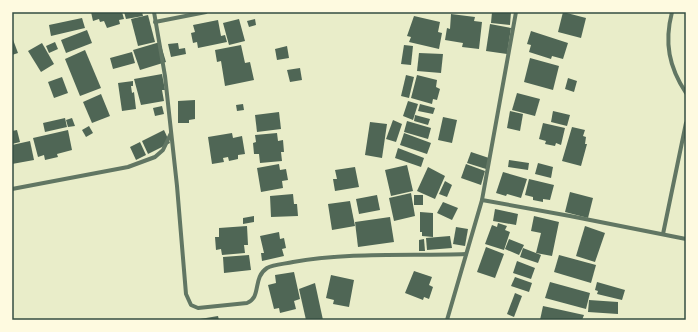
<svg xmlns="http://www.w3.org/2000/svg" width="698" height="332" font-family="'Times New Roman',serif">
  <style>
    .building { fill: #4f6655 }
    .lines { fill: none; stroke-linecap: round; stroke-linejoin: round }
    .minor { stroke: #617663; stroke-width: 4 }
    .neatline { fill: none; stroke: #344e41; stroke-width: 1.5 }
  </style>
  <rect width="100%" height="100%" fill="#e9edc9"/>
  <g class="building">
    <polygon points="91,12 122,12 124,19 119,20 120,24 107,28 104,21 100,22 99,19 93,21"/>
    <polygon points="124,12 142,12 143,16 126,19"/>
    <polygon points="492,12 511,12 510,25 491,23"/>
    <polygon points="563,12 586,18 581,38 558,32"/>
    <polygon points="451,14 475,17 474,21 482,22 479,49 462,47 463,43 445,40 447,28 450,29"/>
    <polygon points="148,15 155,42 138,46 131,19"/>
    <polygon points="414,16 440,22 438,32 442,33 439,49 409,42 411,37 407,36"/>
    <polygon points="82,18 85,28 51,36 49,25"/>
    <polygon points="239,19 245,41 229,45 223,23"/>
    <polygon points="255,19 256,25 249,27 247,21"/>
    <polygon points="218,20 221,36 225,35 227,42 198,48 197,42 193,43 191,33 195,32 193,25"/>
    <polygon points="490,24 511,28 507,54 486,51"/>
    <polygon points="87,30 92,43 66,53 61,40"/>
    <polygon points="531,31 568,43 563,59 552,56 551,59 529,52 531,45 527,44"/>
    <polygon points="12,37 18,53 12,55"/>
    <polygon points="55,42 58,49 49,53 46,46"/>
    <polygon points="160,42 166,62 140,70 133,50"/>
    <polygon points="42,43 54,64 41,72 28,51"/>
    <polygon points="178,43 179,49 185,48 186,54 171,57 168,44"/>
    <polygon points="241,45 245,63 250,62 254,80 225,86 221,61 217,62 215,50"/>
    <polygon points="404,45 413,46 411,65 401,64"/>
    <polygon points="287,46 289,58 277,60 275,49"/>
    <polygon points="85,50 101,88 80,96 65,59"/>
    <polygon points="132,52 135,63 113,69 110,58"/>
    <polygon points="419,53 443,54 441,73 417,71"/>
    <polygon points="530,58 559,66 553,90 524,82"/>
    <polygon points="300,68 302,80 290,82 287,70"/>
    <polygon points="162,74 165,90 162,90 164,101 141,105 134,79"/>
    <polygon points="406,75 414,77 409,98 401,96"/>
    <polygon points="417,75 437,80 436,87 440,89 437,100 433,99 432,104 411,98"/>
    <polygon points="62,77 68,93 54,98 48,82"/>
    <polygon points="568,78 577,81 574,92 565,89"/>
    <polygon points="133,81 133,86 131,86 132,93 134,92 136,109 122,111 118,83"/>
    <polygon points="517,93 540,99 535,116 512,110"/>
    <polygon points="101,94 110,116 92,123 83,102"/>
    <polygon points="195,100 195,119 189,120 189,123 178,123 178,101"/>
    <polygon points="408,101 418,104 413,120 403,116"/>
    <polygon points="243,104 244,110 237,111 236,105"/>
    <polygon points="420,104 435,108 433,114 418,111"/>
    <polygon points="162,106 164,114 155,116 153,108"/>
    <polygon points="510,111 523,114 520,131 507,128"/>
    <polygon points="553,111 570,115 567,126 551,122"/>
    <polygon points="279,112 281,129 257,132 255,115"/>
    <polygon points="415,115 430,119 428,125 414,121"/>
    <polygon points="443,117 457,120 452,143 438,140"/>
    <polygon points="65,118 67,127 45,132 43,123"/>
    <polygon points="72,118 75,126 68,127 66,120"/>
    <polygon points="393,120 402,124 396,142 386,139"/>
    <polygon points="407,121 431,128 428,139 404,132"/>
    <polygon points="370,122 387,124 382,158 365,155"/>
    <polygon points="543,123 565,128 561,145 556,143 555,146 545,144 546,141 539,139"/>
    <polygon points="89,126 93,133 86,137 82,130"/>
    <polygon points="572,127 585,130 583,136 586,137 585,144 587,144 581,166 562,161"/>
    <polygon points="17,130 20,142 12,144 12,131"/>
    <polygon points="68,130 72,150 57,154 58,157 45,160 44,155 38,157 33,138"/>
    <polygon points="164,130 170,143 148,154 142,141"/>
    <polygon points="232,133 233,138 242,136 245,154 238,155 238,159 229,161 228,157 223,158 224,162 212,164 208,137"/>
    <polygon points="277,133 278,141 283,140 284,152 281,152 282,161 260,163 259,154 254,154 253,143 256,142 255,135"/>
    <polygon points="404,133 431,143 427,154 400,145"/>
    <polygon points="30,141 34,160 12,164 12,145"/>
    <polygon points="140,142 146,155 136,160 130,147"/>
    <polygon points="398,148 424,158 421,167 395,158"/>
    <polygon points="471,152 489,158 486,169 467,163"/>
    <polygon points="509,160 529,163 528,170 508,167"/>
    <polygon points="538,163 553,167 551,178 535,174"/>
    <polygon points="279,164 280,170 286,169 288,180 282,181 283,188 261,192 257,168"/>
    <polygon points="466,164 485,171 481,185 461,178"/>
    <polygon points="407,165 413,191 391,196 385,170"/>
    <polygon points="355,167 359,187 335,191 333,179 337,179 335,170"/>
    <polygon points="428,167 445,176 435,199 417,191"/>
    <polygon points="503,172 527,179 521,198 507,194 506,196 496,193"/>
    <polygon points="529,179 554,185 550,200 543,199 543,202 533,200 533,197 525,195"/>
    <polygon points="445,181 452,185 447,197 439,194"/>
    <polygon points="570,192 593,198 588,218 565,212"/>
    <polygon points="411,193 415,216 394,221 389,198"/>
    <polygon points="293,194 294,204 297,204 298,216 271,217 270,196"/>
    <polygon points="377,195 380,210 359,214 356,199"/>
    <rect x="414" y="195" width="9" height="10"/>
    <polygon points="350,201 355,226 332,230 328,204"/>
    <polygon points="443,202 458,208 452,220 437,213"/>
    <polygon points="495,209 518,214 516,225 493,221"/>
    <polygon points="420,212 433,213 433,237 422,236 422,232 420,232"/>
    <polygon points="254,216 254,222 243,224 243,218"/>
    <polygon points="534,216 559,222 552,256 536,253 541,233 531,231"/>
    <polygon points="390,217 394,242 358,247 355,222"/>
    <polygon points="498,223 507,226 505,230 510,232 504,250 485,244 492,225 497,227"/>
    <polygon points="247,226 248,245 244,245 245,253 222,255 221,249 216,250 215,237 219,237 219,228"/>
    <polygon points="585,226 605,233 595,262 576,256"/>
    <polygon points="456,227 468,229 465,246 453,244"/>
    <polygon points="279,232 280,239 284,238 286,248 282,249 284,256 262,261 261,253 264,253 260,236"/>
    <polygon points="450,236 452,248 427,250 426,238"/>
    <polygon points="424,239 425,251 419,251 419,240"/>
    <polygon points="509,239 524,245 519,255 505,249"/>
    <polygon points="486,247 504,254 495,278 477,272"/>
    <polygon points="523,248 541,255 538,263 520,257"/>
    <polygon points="249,255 251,270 224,273 223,257"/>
    <polygon points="559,255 596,265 591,283 554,272"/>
    <polygon points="517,261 535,268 531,279 513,273"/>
    <polygon points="414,271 432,277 429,285 433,287 429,299 424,297 423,300 405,293"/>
    <polygon points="294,272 300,299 294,301 296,309 280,313 279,308 274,309 268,285 276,283 275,275"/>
    <polygon points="331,275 354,280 349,307 333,304 334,300 326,298"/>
    <polygon points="515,277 532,283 529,292 511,286"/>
    <polygon points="550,282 590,293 586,309 545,298"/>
    <polygon points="597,282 625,290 622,300 597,294 598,291 595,290"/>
    <polygon points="315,283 323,320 306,320 299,289"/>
    <polygon points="515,293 522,296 514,317 507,314"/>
    <polygon points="589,300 618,302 618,314 588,312"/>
    <polygon points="543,306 584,315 582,320 540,320"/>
    <polygon points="218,316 219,320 200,320 200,319"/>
  </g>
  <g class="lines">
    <g class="minor">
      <path d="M154,12L165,76L177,186L186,294L191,305L198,308L247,303C262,297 252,278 267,268C274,264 285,264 293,262C350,252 409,256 466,254"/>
      <path d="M672,12C664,43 669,67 686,93"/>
      <polyline points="155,22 206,12"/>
      <polyline points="12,189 128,167 155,157 163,150 171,133"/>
      <polyline points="482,200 570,216 686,239"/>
      <polyline points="663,234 686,123"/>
      <polyline points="447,320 482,200 516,12"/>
    </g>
  </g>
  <rect width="698" height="332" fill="none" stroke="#fefae0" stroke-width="26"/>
  <rect x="13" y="13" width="672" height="306" class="neatline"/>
</svg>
